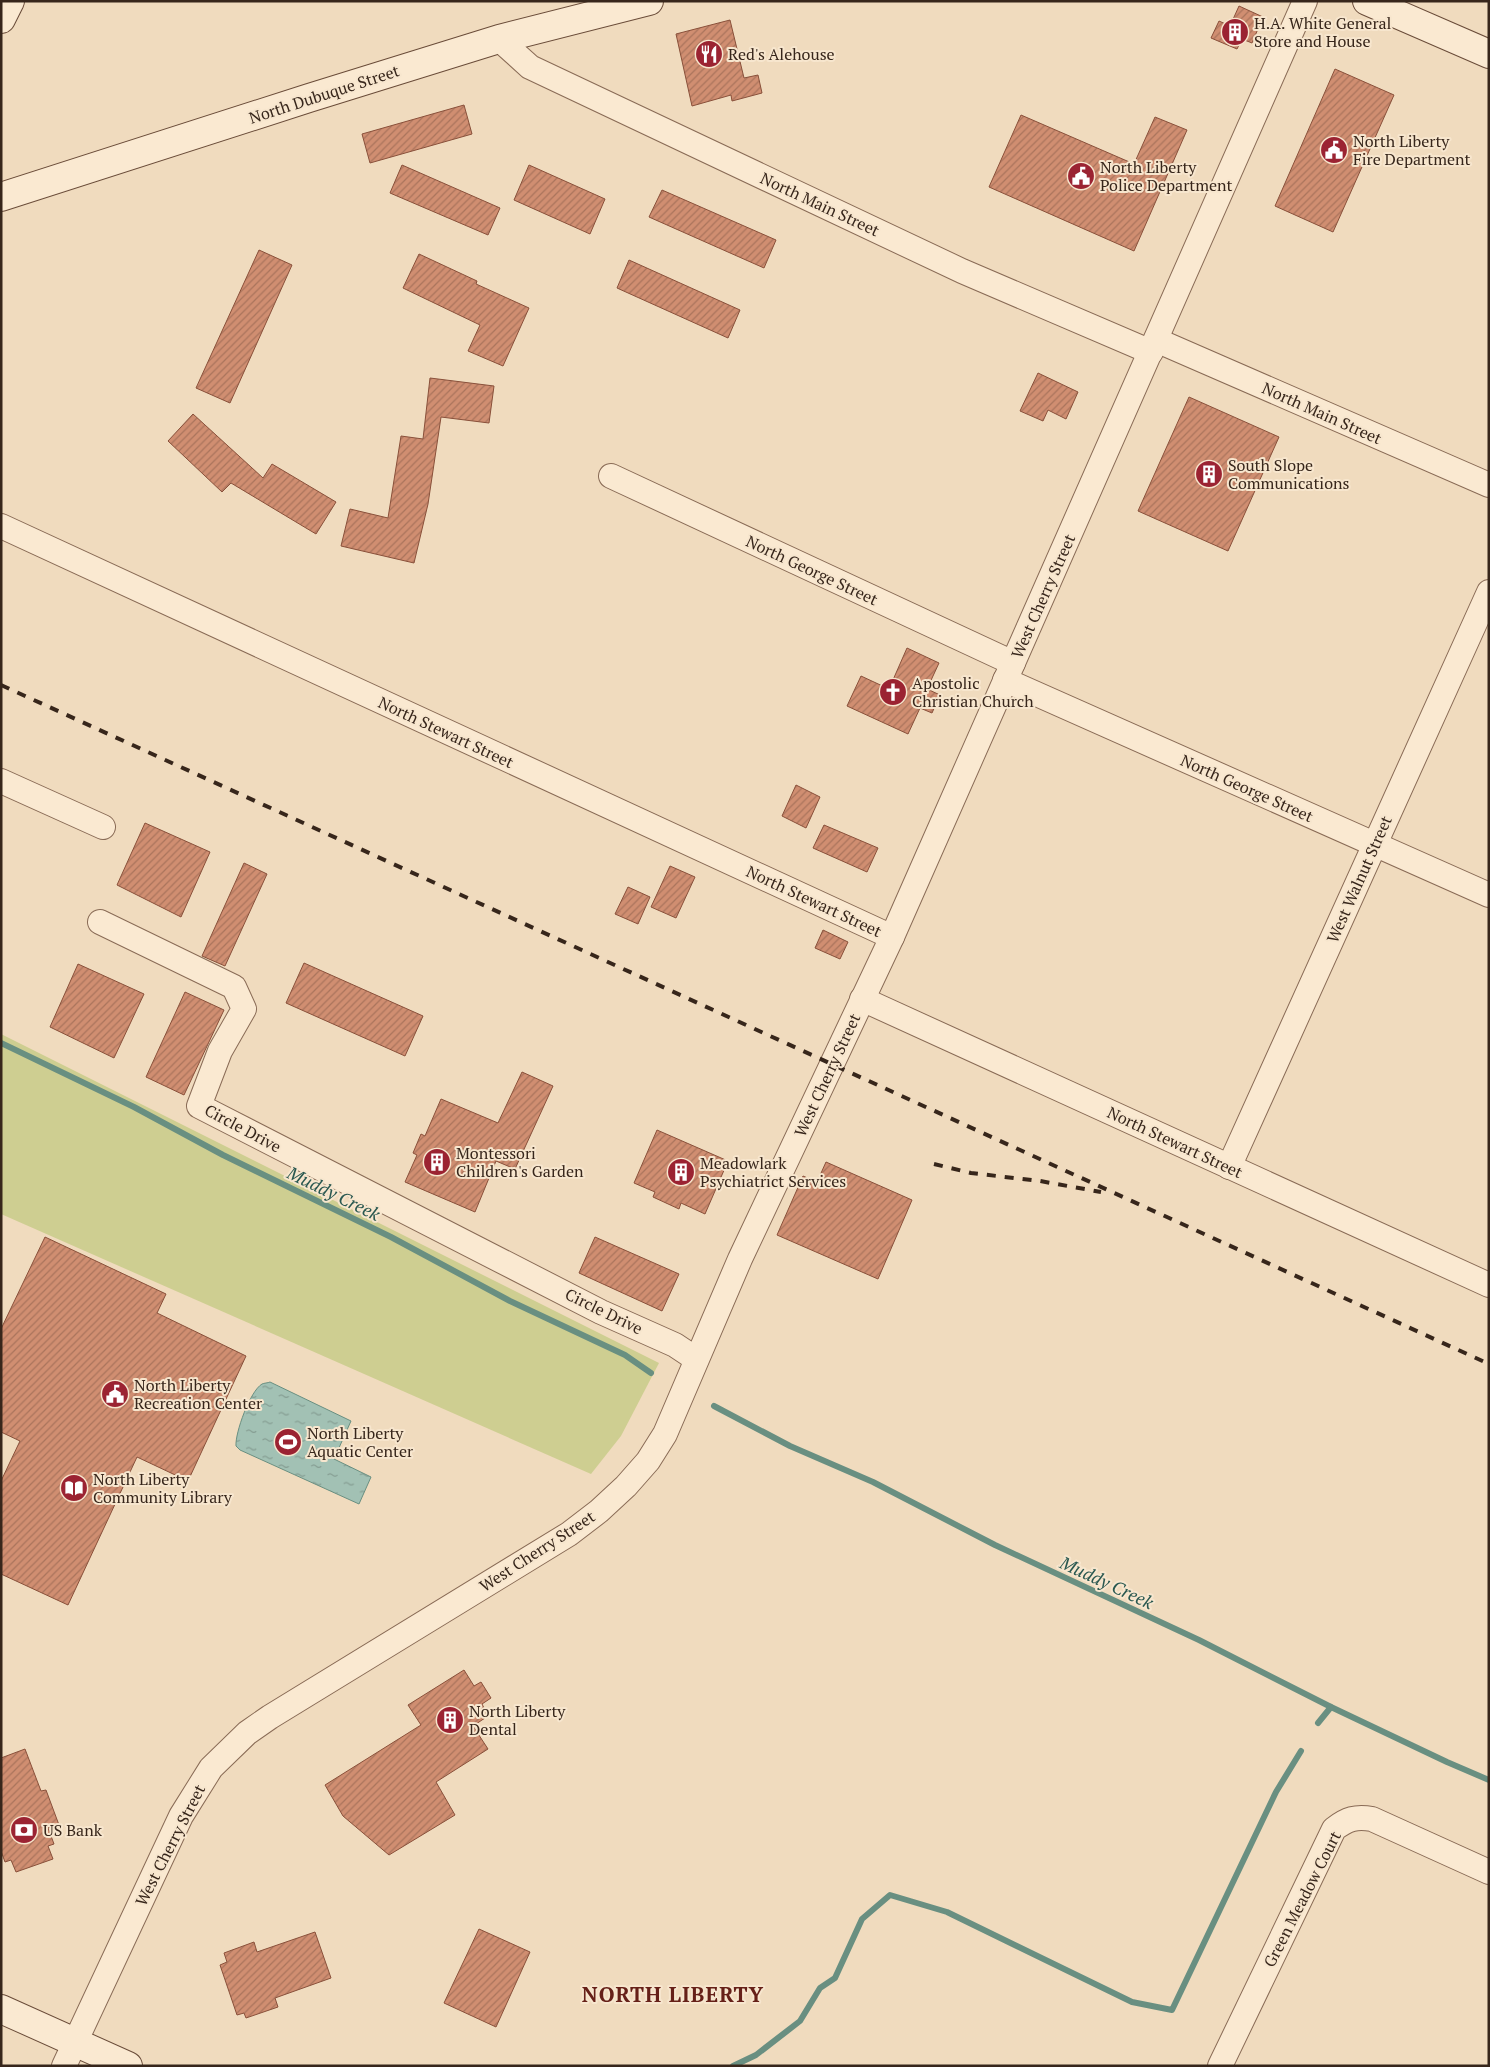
<svg xmlns="http://www.w3.org/2000/svg" width="1490" height="2067" font-family="'PT Serif',serif">
  <style>
    .green { fill: #cece91 }
    .water { fill: url(#water-ripples); stroke: #698f81 }
    .lines { fill: none; stroke-linecap: round; stroke-linejoin: round }
    .stream { stroke: #698f81; stroke-width: 6 }
    .building { fill: url(#building-hatch); stroke: #89503a }
    .street-casing { stroke: #896b56; stroke-width: 26 }
    .secondary-casing { stroke: #6a4c39; stroke-width: 30 }
    .street { stroke: #fae9d1; stroke-width: 24 }
    .secondary { stroke: #fae9d1; stroke-width: 28 }
    .rail { stroke: #37261b; stroke-width: 4; stroke-dasharray: 9 9; stroke-linecap: butt }
    .labels { text-anchor: middle; dominant-baseline: central; stroke-width: 4; stroke-linejoin: round; paint-order: stroke }
    .poi-label { font-size: 16px; fill: #37261b; stroke: #f7e6ce; text-anchor: start }
    .street-label { font-size: 16px; fill: #37261b; stroke: #f7e6ce }
    .water-label { font-size: 18px; font-style: italic; fill: #2a5850; stroke: #f7e6ce }
    .district-label { font-size: 21px; font-weight: bold; letter-spacing: 1px; fill: #662018; stroke: #f7e6ce }
  </style>
  <defs>
    <pattern id="water-ripples" width="26" height="14" patternUnits="userSpaceOnUse" patternTransform="scale(1.25)"><rect width="26" height="14" fill="#a2c1b4"/><path d="M2 4q2-2 4 0t4 0M15 11q2-2 4 0t4 0" fill="none" stroke="#859d92"/></pattern>
    <pattern id="building-hatch" width="6" height="6" patternUnits="userSpaceOnUse" patternTransform="scale(1.25)"><rect width="6" height="6" fill="#d08e71"/><path d="M-1 1l2-2M0 6l6-6M5 7l2-2" fill="none" stroke="#aa745c"/></pattern>
  </defs>
  <rect width="100%" height="100%" fill="#f0dbbe"/>
  <polygon class="green" points="1,1034 659,1363 621,1436 591,1474 1,1214"/>
  <path class="water" d="M270,1382L351,1421L334,1459L371,1477L359,1504L240,1450L236,1446C235,1433 250,1391 262,1384C264,1383 268,1383 270,1382Z"/>
  <g class="lines">
    <g class="stream">
      <polyline points="1,1043 134,1107 223,1155 391,1237 510,1301 625,1355 651,1373"/>
      <polyline points="714,1406 790,1446 873,1482 995,1545 1199,1640 1331,1707 1447,1762 1489,1780"/>
      <polyline points="1318,1723 1331,1707"/>
      <polyline points="733,2066 756,2055 800,2021 820,1988 835,1978 862,1919 890,1895 947,1912 1132,2002 1172,2010 1276,1792 1301,1751"/>
    </g>
  </g>
  <g class="building">
    <polygon points="1239,6 1263,17 1252,43 1242,39 1237,49 1211,38 1219,21 1230,26"/>
    <polygon points="730,20 744,78 758,75 762,93 732,101 731,95 692,106 676,34"/>
    <polygon points="1335,69 1394,95 1333,232 1275,206"/>
    <polygon points="464,105 472,134 370,163 362,134"/>
    <polygon points="1021,115 1134,164 1155,117 1187,130 1134,251 989,187"/>
    <polygon points="402,165 500,208 488,235 390,193"/>
    <polygon points="529,165 605,199 590,234 514,200"/>
    <polygon points="662,190 776,240 764,268 649,217"/>
    <polygon points="259,250 292,265 230,403 196,388"/>
    <polygon points="419,254 477,281 476,284 529,308 503,366 468,351 480,325 403,288"/>
    <polygon points="629,260 740,310 728,338 617,288"/>
    <polygon points="1038,373 1078,392 1066,419 1048,410 1043,421 1020,411"/>
    <polygon points="430,378 494,386 489,423 441,417 428,504 414,563 341,546 350,509 388,518 401,436 423,439"/>
    <polygon points="1189,397 1279,437 1228,551 1138,511"/>
    <polygon points="193,414 263,478 272,464 336,502 316,534 231,483 222,492 168,441"/>
    <polygon points="907,648 939,663 927,689 940,695 932,713 920,708 908,734 847,706 861,676 889,689"/>
    <polygon points="796,785 820,797 806,828 782,816"/>
    <polygon points="145,823 210,852 181,917 117,885"/>
    <polygon points="824,825 878,848 867,872 813,848"/>
    <polygon points="244,863 267,874 225,966 202,956"/>
    <polygon points="670,866 695,877 676,918 651,907"/>
    <polygon points="628,887 650,897 638,924 615,914"/>
    <polygon points="823,930 848,942 840,959 815,948"/>
    <polygon points="304,963 423,1016 405,1056 286,1003"/>
    <polygon points="78,964 144,994 114,1058 50,1027"/>
    <polygon points="185,992 224,1010 184,1095 146,1077"/>
    <polygon points="522,1072 553,1086 515,1169 496,1161 475,1212 405,1182 417,1155 413,1153 421,1134 425,1136 441,1099 498,1123"/>
    <polygon points="657,1130 728,1161 705,1214 681,1203 679,1209 653,1197 655,1192 634,1183"/>
    <polygon points="826,1162 912,1200 878,1279 777,1235 803,1176 817,1182"/>
    <polygon points="45,1237 166,1294 157,1313 246,1356 188,1481 137,1457 68,1605 1,1574 1,1481 20,1441 1,1432 1,1329"/>
    <polygon points="595,1237 679,1274 662,1311 579,1273"/>
    <polygon points="464,1670 474,1686 481,1682 491,1698 482,1704 488,1716 473,1726 488,1749 436,1782 455,1815 389,1855 343,1816 325,1785 421,1725 408,1705"/>
    <polygon points="25,1749 41,1791 46,1790 59,1825 48,1828 54,1844 48,1846 53,1859 16,1872 11,1860 5,1862 1,1851 1,1758"/>
    <polygon points="479,1929 530,1952 496,2027 444,2003"/>
    <polygon points="315,1932 331,1978 275,1998 278,2007 246,2018 244,2013 237,2015 220,1965 227,1962 224,1953 254,1942 257,1952"/>
  </g>
  <g class="lines">
    <g class="street-casing">
      <g id="street">
        <polyline points="499,39 530,67 962,271 1151,352"/>
        <polyline points="1156,340 1489,485"/>
        <polyline points="611,476 1013,663"/>
        <polyline points="1,526 892,937"/>
        <polyline points="1005,680 1489,895"/>
        <polyline points="1,781 103,827"/>
        <polyline points="100,922 234,987 244,1009 220,1051 199,1106 601,1312 675,1345 696,1359"/>
        <polyline points="862,999 1489,1285"/>
        <polyline points="1229,1167 1489,592"/>
        <polyline points="64,2066 181,1816 211,1768 247,1733 270,1717 569,1534 599,1511 626,1486 648,1461 665,1434 740,1259 892,937 1305,1"/>
        <path d="M1220,2066L1334,1829C1347,1819 1356,1816 1372,1819L1489,1872"/>
      </g>
    </g>
    <g class="secondary-casing">
      <g id="secondary">
        <polyline points="1367,1 1489,54"/>
        <polyline points="1,19 10,1"/>
        <polyline points="1,197 309,98 499,39 649,1"/>
        <polyline points="1,2009 128,2066"/>
      </g>
    </g>
    <use href="#street" class="street"/>
    <use href="#secondary" class="secondary"/>
    <g class="rail">
      <polyline points="1,685 1489,1364"/>
      <polyline points="934,1164 971,1173 1040,1181 1101,1192"/>
    </g>
  </g>
  <defs>
    <g id="building-disc" transform="scale(1.4375)"><circle r="9.5" fill="#9b2332" stroke="#f7e6ce"/><path d="M-4-6H4V6H1V3H-1V6H-4ZM-2.5-4.3h1.7v1.8h-1.7ZM.8-4.3h1.7v1.8H.8ZM-2.5-1h1.7V.8h-1.7ZM.8-1h1.7V.8H.8Z" fill="#fff"/></g>
    <g id="restaurant-disc" transform="scale(1.4375)"><circle r="9.5" fill="#9b2332" stroke="#f7e6ce"/><path d="M-5-6h1v4h1v-4h1v4h1v-4h1v5L-1.5 .5V6h-2V.5L-5-1ZM5-6V6H3V1.5H1.5Q1.5-4 5-6Z" fill="#fff"/></g>
    <g id="civic-disc" transform="scale(1.4375)"><circle r="9.5" fill="#9b2332" stroke="#f7e6ce"/><path d="M-.6-6.5H3V-4.5H.6V-3L4-1V1h2V6H-6V1h2V-1L-.6-3ZM-1.2 2.5V6h2.4V2.5Z" fill="#fff"/></g>
    <g id="church-disc" transform="scale(1.4375)"><circle r="9.5" fill="#9b2332" stroke="#f7e6ce"/><path d="M-1.2-6h2.4v3.5h3.3v2.4h-3.3V6h-2.4V-.1h-3.3v-2.4h3.3Z" fill="#fff"/></g>
    <g id="stadium-disc" transform="scale(1.4375)"><circle r="9.5" fill="#9b2332" stroke="#f7e6ce"/><path d="M0-5a6.5 5 0 1 0 0 10a6.5 5 0 1 0 0-10ZM-3.5-1.8h7v3.6h-7Z" fill="#fff"/></g>
    <g id="library-disc" transform="scale(1.4375)"><circle r="9.5" fill="#9b2332" stroke="#f7e6ce"/><path d="M-6-4Q-3-5.5-.7-3.5V5Q-3 3-6 4ZM6-4Q3-5.5 .7-3.5V5Q3 3 6 4Z" fill="#fff"/></g>
    <g id="bank-disc" transform="scale(1.4375)"><circle r="9.5" fill="#9b2332" stroke="#f7e6ce"/><path d="M-6-4H6V4H-6ZM0-2.3a2.3 2.3 0 1 0 0 4.6a2.3 2.3 0 1 0 0-4.6Z" fill="#fff"/></g>
  </defs>
  <g fill-rule="evenodd">
    <use href="#building-disc" x="1235" y="32"/>
    <use href="#restaurant-disc" x="709" y="54"/>
    <use href="#civic-disc" x="1334" y="150"/>
    <use href="#civic-disc" x="1081" y="176"/>
    <use href="#building-disc" x="1209" y="474"/>
    <use href="#church-disc" x="893" y="692"/>
    <use href="#building-disc" x="437" y="1162"/>
    <use href="#building-disc" x="681" y="1172"/>
    <use href="#civic-disc" x="115" y="1394"/>
    <use href="#stadium-disc" x="288" y="1442"/>
    <use href="#library-disc" x="74" y="1488"/>
    <use href="#building-disc" x="450" y="1720"/>
    <use href="#bank-disc" x="24" y="1830"/>
  </g>
  <g class="labels">
    <g class="poi-label">
      <text x="1254" y="23">H.A. White General<tspan x="1254" dy="18">Store and House</tspan></text>
      <text x="728" y="54">Red's Alehouse</text>
      <text x="1353" y="141">North Liberty<tspan x="1353" dy="18">Fire Department</tspan></text>
      <text x="1100" y="167">North Liberty<tspan x="1100" dy="18">Police Department</tspan></text>
      <text x="1228" y="465">South Slope<tspan x="1228" dy="18">Communications</tspan></text>
      <text x="912" y="683">Apostolic<tspan x="912" dy="18">Christian Church</tspan></text>
      <text x="456" y="1153">Montessori<tspan x="456" dy="18">Children's Garden</tspan></text>
      <text x="700" y="1163">Meadowlark<tspan x="700" dy="18">Psychiatrict Services</tspan></text>
      <text x="134" y="1385">North Liberty<tspan x="134" dy="18">Recreation Center</tspan></text>
      <text x="307" y="1433">North Liberty<tspan x="307" dy="18">Aquatic Center</tspan></text>
      <text x="93" y="1479">North Liberty<tspan x="93" dy="18">Community Library</tspan></text>
      <text x="469" y="1711">North Liberty<tspan x="469" dy="18">Dental</tspan></text>
      <text x="43" y="1830">US Bank</text>
    </g>
    <g class="street-label">
      <text transform="translate(324 94) rotate(-18)">North Dubuque Street</text>
      <text transform="translate(820 204) rotate(25)">North Main Street</text>
      <text transform="translate(1322 413) rotate(24)">North Main Street</text>
      <text transform="translate(812 570) rotate(25)">North George Street</text>
      <text transform="translate(1043 596) rotate(-66)">West Cherry Street</text>
      <text transform="translate(446 732) rotate(25)">North Stewart Street</text>
      <text transform="translate(1247 788) rotate(24)">North George Street</text>
      <text transform="translate(1359 879) rotate(-66)">West Walnut Street</text>
      <text transform="translate(814 901) rotate(25)">North Stewart Street</text>
      <text transform="translate(827 1075) rotate(-65)">West Cherry Street</text>
      <text transform="translate(243 1128) rotate(28)">Circle Drive</text>
      <text transform="translate(1175 1142) rotate(25)">North Stewart Street</text>
      <text transform="translate(604 1311) rotate(26)">Circle Drive</text>
      <text transform="translate(537 1551) rotate(-33)">West Cherry Street</text>
      <text transform="translate(170 1845) rotate(-63)">West Cherry Street</text>
      <text transform="translate(1302 1899) rotate(-63)">Green Meadow Court</text>
    </g>
    <g class="water-label">
      <text transform="translate(334 1193) rotate(26)">Muddy Creek</text>
      <text transform="translate(1107 1582) rotate(25)">Muddy Creek</text>
    </g>
    <g class="district-label">
      <text x="673" y="1994">NORTH LIBERTY</text>
    </g>
  </g>
  <rect width="1490" height="2067" fill="none" stroke="#37261b" stroke-width="5"/>
</svg>
